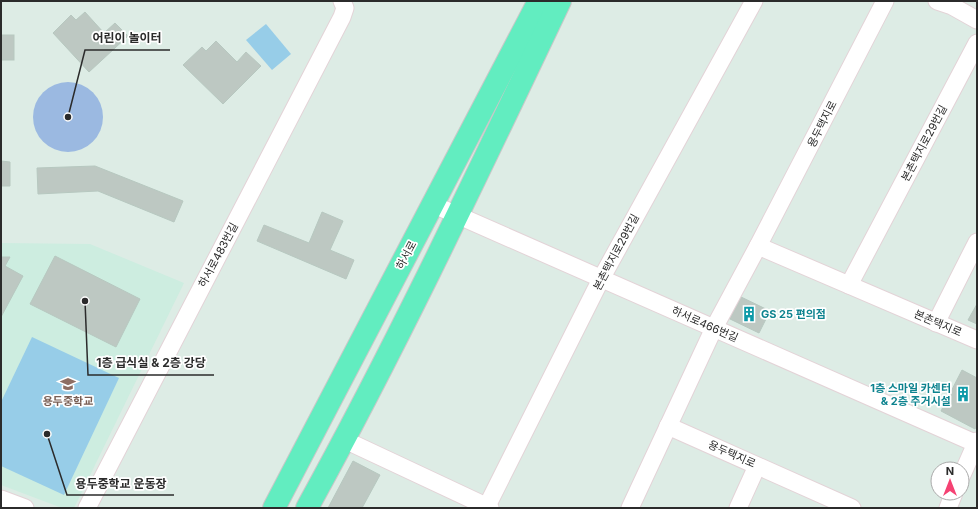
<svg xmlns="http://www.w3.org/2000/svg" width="978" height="509" font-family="Inter,'Noto Sans KR',sans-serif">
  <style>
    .education { fill: #cdede0 }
    .green { fill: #9bb9e1 }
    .pitch { fill: #97cde8 }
    .building { fill: #bdc8c2; stroke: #b7c8c0 }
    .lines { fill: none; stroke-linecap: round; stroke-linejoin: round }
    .minor-casing { stroke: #e3d3d7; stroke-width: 19 }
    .major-casing { stroke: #c8c8c8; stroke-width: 24 }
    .minor { stroke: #fff; stroke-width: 17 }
    .major { stroke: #62edc0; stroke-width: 22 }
    .labels { text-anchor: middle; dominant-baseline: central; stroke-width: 3.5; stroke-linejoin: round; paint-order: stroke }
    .street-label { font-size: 11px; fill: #2b2b2b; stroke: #fff }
    .culture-label { font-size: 11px; font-weight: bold; fill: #0d838f; stroke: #fff; text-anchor: start }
    .education-label { font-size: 11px; font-weight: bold; fill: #785e54; stroke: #fff }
    .leader { fill: none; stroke: #2b2b2b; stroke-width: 1.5 }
    .callout-dot { fill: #2b2b2b; stroke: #fff; stroke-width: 1.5 }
    .callout-label { font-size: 12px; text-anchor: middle; font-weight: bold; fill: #2b2b2b; stroke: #fff; stroke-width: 3.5; stroke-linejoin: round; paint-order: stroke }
  </style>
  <rect width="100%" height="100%" fill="#ddece5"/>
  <polygon class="education" points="1,243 90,244 184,283 74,508 62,508 1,485"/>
  <circle class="green" cx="68" cy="117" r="35"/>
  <g class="pitch">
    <polygon points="266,24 291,54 272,70 246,40"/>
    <polygon points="32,337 119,378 64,495 1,466 1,402"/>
  </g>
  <g class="building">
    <polygon points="85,12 104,33 115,23 128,36 89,72 53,33 71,15 76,20"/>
    <rect x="1" y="35" width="13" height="25"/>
    <polygon points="216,41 237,62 246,52 261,66 223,104 183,65 202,47 206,51"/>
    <polygon points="1,161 10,162 10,186 1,186"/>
    <polygon points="95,166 183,201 174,222 98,191 38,194 37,168"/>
    <polygon points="322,212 343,221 330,250 354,260 346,279 257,241 264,225 309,243"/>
    <polygon points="55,256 140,299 116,347 30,304"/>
    <polygon points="1,257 10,257 5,266 23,276 1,317"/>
    <polygon points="739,296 770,311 759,333 728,318"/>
    <polygon points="977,304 977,324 968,320"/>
    <polygon points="962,370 977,378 977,425 975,429 941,411"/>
    <polygon points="353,461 380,475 362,508 328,508"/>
  </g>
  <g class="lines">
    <g class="minor-casing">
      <g id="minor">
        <polyline points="937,1 952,6 977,20"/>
        <polyline points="432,204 977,444"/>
        <polyline points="758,246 977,340"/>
        <polyline points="849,285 977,43"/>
        <polyline points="936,323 977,242"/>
        <polyline points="668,426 852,508"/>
        <polyline points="345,440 490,508"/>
        <polyline points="962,475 977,441"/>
        <polyline points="1,499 25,508"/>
        <polyline points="487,506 601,279 754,1"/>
        <polyline points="87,508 342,17 345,8 342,1"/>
        <polyline points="630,508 714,328 758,246 885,1"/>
        <polyline points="738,508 757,466"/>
        <polyline points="948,508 954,493"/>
      </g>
    </g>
    <g class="major-casing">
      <g id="major">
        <polyline points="274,508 539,1"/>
        <path d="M307,508C398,343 479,171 560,1"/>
      </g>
    </g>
    <use href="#minor" class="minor"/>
    <use href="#major" class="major"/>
  </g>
  <defs>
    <g id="building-bare" transform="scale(1.2)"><path d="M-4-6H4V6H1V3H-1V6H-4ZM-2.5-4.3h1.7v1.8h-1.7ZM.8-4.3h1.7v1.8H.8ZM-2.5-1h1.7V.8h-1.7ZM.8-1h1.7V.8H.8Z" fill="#0f9aa8" stroke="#fff" stroke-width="2.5" paint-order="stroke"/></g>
    <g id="school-bare" transform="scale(1.2)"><path d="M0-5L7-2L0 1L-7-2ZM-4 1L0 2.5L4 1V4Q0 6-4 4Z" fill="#8d6e63" stroke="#fff" stroke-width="2.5" paint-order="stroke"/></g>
  </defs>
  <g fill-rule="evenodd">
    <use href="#building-bare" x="749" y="314"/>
    <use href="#school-bare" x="68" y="384"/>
    <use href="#building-bare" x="963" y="394"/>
  </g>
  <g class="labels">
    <g class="street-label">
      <text transform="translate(822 124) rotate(-63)">용두택지로</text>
      <text transform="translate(924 143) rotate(-62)">본촌택지로29번길</text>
      <text transform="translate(616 252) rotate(-62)">본촌택지로29번길</text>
      <text transform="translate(218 255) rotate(-62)">하서로483번길</text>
      <text transform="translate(406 255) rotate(-62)">하서로</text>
      <text transform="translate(938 323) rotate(23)">본촌택지로</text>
      <text transform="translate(705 324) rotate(24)">하서로466번길</text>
      <text transform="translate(732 454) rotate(24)">용두택지로</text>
    </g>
    <g class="culture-label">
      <text x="761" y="314">GS 25 편의점</text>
      <text x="951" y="388" text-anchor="end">1층 스마일 카센터<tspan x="951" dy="13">&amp; 2층 주거시설</tspan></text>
    </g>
    <g class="education-label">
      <text x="68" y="401">용두중학교</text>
    </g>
  </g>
  <path class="leader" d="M68 117L85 50H170M85 301L88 375H214M47 434L67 495H174"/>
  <g class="callout-dot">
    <circle cx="68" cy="117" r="4"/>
    <circle cx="85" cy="301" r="4"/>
    <circle cx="47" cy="434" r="4"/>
  </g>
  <g class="callout-label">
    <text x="127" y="42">어린이 놀이터</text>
    <text x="151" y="367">1층 급식실 &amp; 2층 강당</text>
    <text x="121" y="488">용두중학교 운동장</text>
  </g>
  <rect width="978" height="509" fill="none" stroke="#2b2b2b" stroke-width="4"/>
  <g transform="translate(950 481)"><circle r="19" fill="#ffffff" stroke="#aaaaaa"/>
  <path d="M0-3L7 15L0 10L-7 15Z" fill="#f54273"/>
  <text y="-6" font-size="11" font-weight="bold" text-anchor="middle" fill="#2b2b2b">N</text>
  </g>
</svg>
